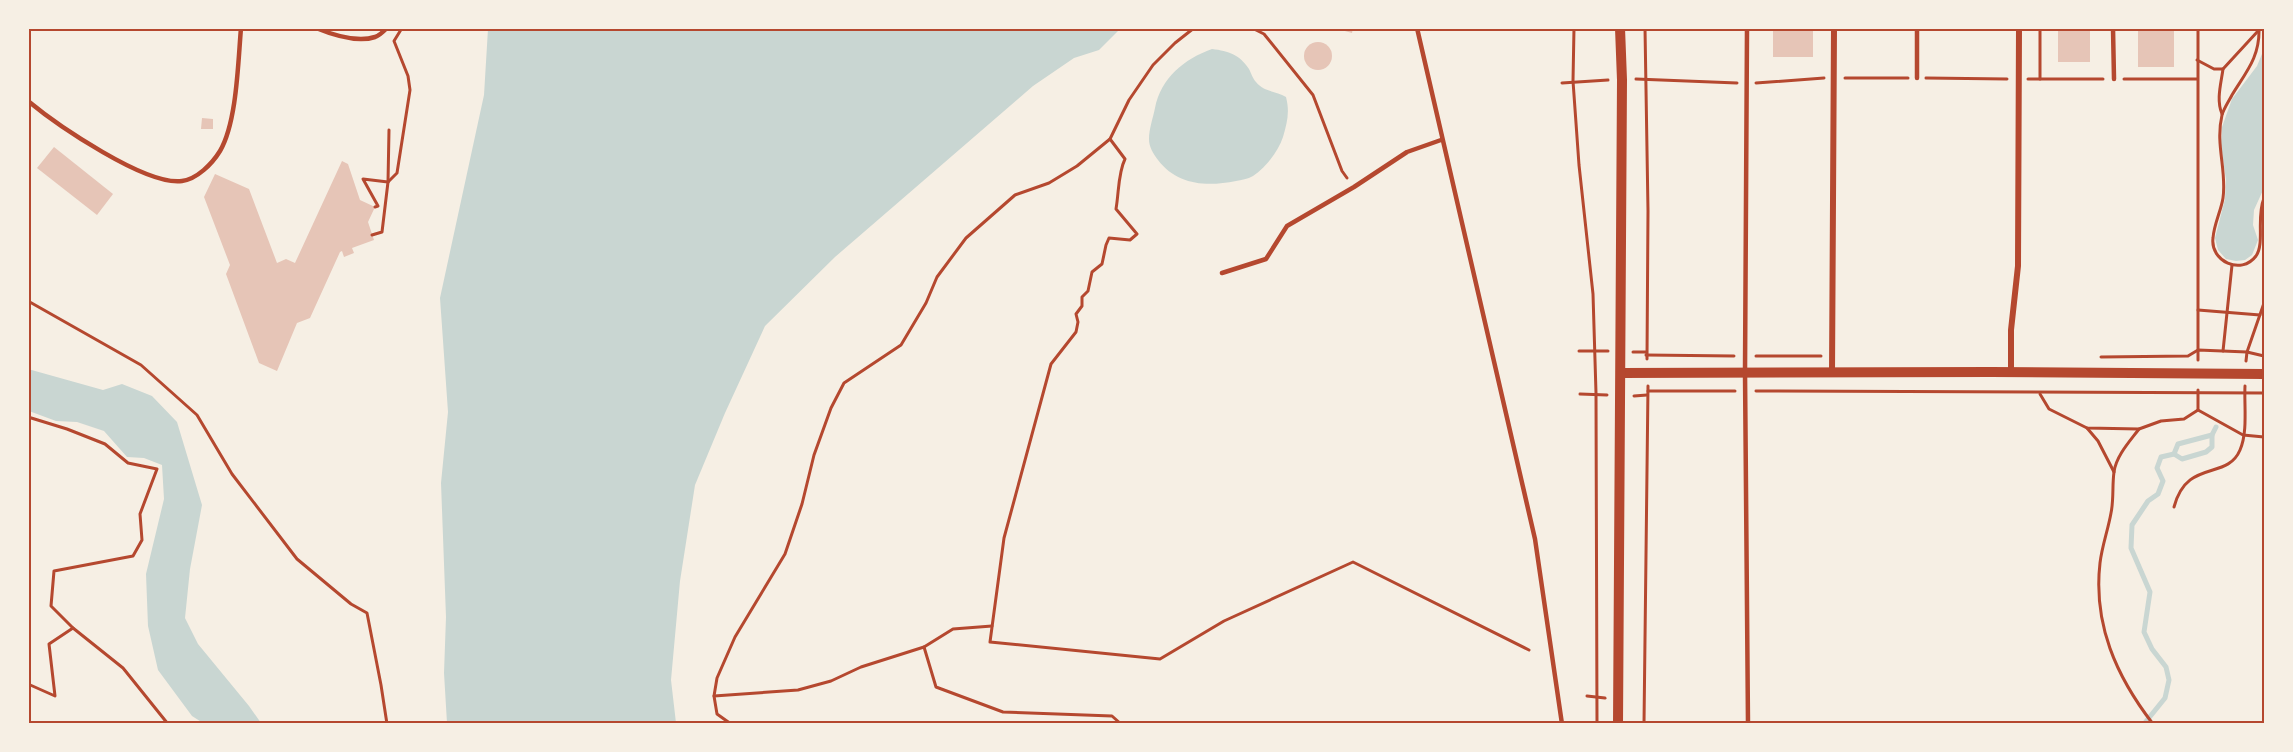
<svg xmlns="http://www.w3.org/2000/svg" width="2293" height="752" font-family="Signika,sans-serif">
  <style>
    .water { fill: #c9d6d2 }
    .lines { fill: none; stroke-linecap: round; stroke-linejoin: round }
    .stream { stroke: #c9d6d2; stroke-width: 5 }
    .building { fill: #e6c5b7 }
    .path { stroke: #b5482f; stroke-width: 3 }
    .service { stroke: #b5482f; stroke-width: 4.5 }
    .minor { stroke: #b5482f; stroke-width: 6 }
    .tertiary { stroke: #b5482f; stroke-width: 10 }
    .neatline { fill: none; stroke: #b5482f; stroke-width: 2 }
  </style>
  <rect width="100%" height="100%" fill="#f6efe4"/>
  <g class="water">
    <polygon points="488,29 1120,29 1099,50 1074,58 1033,86 835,257 765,326 725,413 695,485 680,581 671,680 676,723 447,723 444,673 446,617 441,483 448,412 440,298 484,95"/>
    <path d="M1212,49C1229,51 1240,55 1249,69C1251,73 1253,79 1256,82C1264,92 1276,91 1286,97C1290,112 1287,123 1283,137C1278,152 1266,167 1253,176C1248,179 1241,180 1236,181C1206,187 1177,185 1158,160C1153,153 1149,147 1149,139C1149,129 1153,118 1155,108C1161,78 1184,59 1212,49Z"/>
    <polygon points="2264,49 2264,188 2254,210 2253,225 2258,240 2252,255 2245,260 2236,261 2226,259 2218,250 2215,238 2225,199 2226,180 2221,145 2222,127 2232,99 2257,66"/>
    <polygon points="28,369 103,390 122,384 152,396 177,422 202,505 190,569 185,618 198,644 249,706 261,723 203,723 192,716 158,670 148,626 146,574 164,499 162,465 144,458 127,457 104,431 77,422 56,421 29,411"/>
  </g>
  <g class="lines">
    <g class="stream">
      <polyline points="2174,454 2178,444 2212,435"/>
      <polyline points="2144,724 2165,698 2169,680 2166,667 2152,649 2144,632 2150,592 2131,548 2132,525 2148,501 2158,494 2163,481 2157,468 2161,457 2174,454 2182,459 2206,452 2212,447 2212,435 2216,427"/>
    </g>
  </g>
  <g class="building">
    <polygon points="1334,28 1353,28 1352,33"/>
    <rect x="1773" y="28" width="40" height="29"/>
    <rect x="2058" y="28" width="32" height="34"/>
    <rect x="2138" y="28" width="36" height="39"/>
    <circle cx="1318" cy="56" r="14"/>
    <polygon points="202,118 213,119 213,129 201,129"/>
    <polygon points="54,147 113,194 97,215 37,168"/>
    <polygon points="342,161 348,164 360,200 375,207 368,222 374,240 352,248 354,253 344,257 342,251 340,252 310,318 297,323 277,371 259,363 226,274 230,265 204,197 215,174 249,189 277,263 286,259 295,263"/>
  </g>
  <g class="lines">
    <g class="path">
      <polyline points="1252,28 1264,34 1313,95 1342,171 1347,178"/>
      <polyline points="1574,28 1573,81 1579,165 1593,294 1596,393 1597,724"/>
      <polyline points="1645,28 1648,211 1647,359"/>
      <polyline points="2040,28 2040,79"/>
      <path d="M2259,28C2260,57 2246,72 2232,95C2229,101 2224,108 2222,115C2215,145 2227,170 2223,198C2221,211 2214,224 2213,238C2210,261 2241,276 2256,256C2265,243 2256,217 2264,198"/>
      <polyline points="2197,60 2214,69 2223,69 2258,31"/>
      <polyline points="1845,78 1908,78"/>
      <polyline points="1926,78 2007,79"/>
      <polyline points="1636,79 1737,83"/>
      <polyline points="2028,79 2103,79"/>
      <polyline points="2124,79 2197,79"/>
      <polyline points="1562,83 1608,80"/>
      <polyline points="1756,83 1824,78"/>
      <path d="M2222,114C2216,100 2221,84 2223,69"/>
      <path d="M1110,139L1125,159C1118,173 1119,192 1116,209L1137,234L1130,240L1109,238L1106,245L1102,264L1092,272L1088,291L1082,297V306L1076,314L1078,322L1076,332L1051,364L1004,538L990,642L1160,659L1224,621L1353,562L1529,650"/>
      <polyline points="388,182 397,173 410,90 408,76 394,41 402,28"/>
      <polyline points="375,207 378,206 363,179 388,182"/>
      <polyline points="372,235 382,232 388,182 389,130"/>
      <polyline points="28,301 141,365 197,415 232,474 297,559 351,604 367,613 381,685 387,724"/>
      <polyline points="2198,310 2260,315"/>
      <polyline points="1579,351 1608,351"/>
      <polyline points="2223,351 2232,265"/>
      <polyline points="1633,352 1646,352"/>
      <polyline points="1646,355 1734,356"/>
      <polyline points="1756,356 1821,356"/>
      <polyline points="2101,357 2188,356 2198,350 2247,352 2264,356"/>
      <polyline points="2198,360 2198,28"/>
      <polyline points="2246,361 2247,352 2264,303"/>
      <polyline points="2198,390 2198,410"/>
      <polyline points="1648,391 1735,391"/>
      <polyline points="1756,391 2264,393"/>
      <polyline points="1580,394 1607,395"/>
      <polyline points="2040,394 2049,409 2087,428 2139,429 2161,421 2184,419 2198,410 2243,435 2264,437"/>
      <polyline points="1634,396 1647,395"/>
      <polyline points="28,417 67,429 105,444 128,463 157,469 140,514 142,540 133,556 54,571 51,606 73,628 123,668 168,724"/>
      <polyline points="2087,428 2098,441 2114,472"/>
      <path d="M2139,429C2130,441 2116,456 2114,472C2112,486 2114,499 2111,513C2108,530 2102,546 2100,563C2093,624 2116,676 2153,724"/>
      <path d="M2174,507C2187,458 2227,481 2240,450C2248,432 2244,405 2245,386"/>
      <polyline points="992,626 953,629 924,647 936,687 1003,712 1112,716 1121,724"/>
      <polyline points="28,684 55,696 49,644 73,628"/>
      <polyline points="714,696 798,690 831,681 861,667 924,647"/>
      <polyline points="1587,696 1605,698"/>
      <polyline points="28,713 29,724"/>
      <polyline points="731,724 717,714 714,696 717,678 735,637 785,554 802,504 814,455 831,408 844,383 901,345 926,303 937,277 966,238 1015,195 1049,183 1077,166 1110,139 1129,100 1153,65 1175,43 1194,28"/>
      <polyline points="1644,724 1648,386"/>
    </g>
    <g class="service">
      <path d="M316,28C333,35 357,43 375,37C379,36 384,31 387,28"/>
      <polyline points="1417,28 1535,539 1562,724"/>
      <polyline points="1747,28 1745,372 1748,724"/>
      <polyline points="2113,28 2114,79"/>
      <polyline points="1917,78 1917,28"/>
      <path d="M28,101C57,125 146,186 182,181C197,179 212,164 220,151C237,122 238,62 241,28"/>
      <polyline points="1222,273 1266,259 1287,226 1354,187 1407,152 1441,140"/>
    </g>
    <g class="minor">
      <polyline points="2011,372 2011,330 2018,266 2019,28"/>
      <polyline points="1832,373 1834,28"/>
    </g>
    <g class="tertiary">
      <polyline points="1621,373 1991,372 2264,374"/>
      <polyline points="1618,724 1622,80 1620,28"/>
    </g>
  </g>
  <rect width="2293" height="752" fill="none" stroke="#f6efe4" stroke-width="60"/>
  <rect x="30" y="30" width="2233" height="692" class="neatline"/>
</svg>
